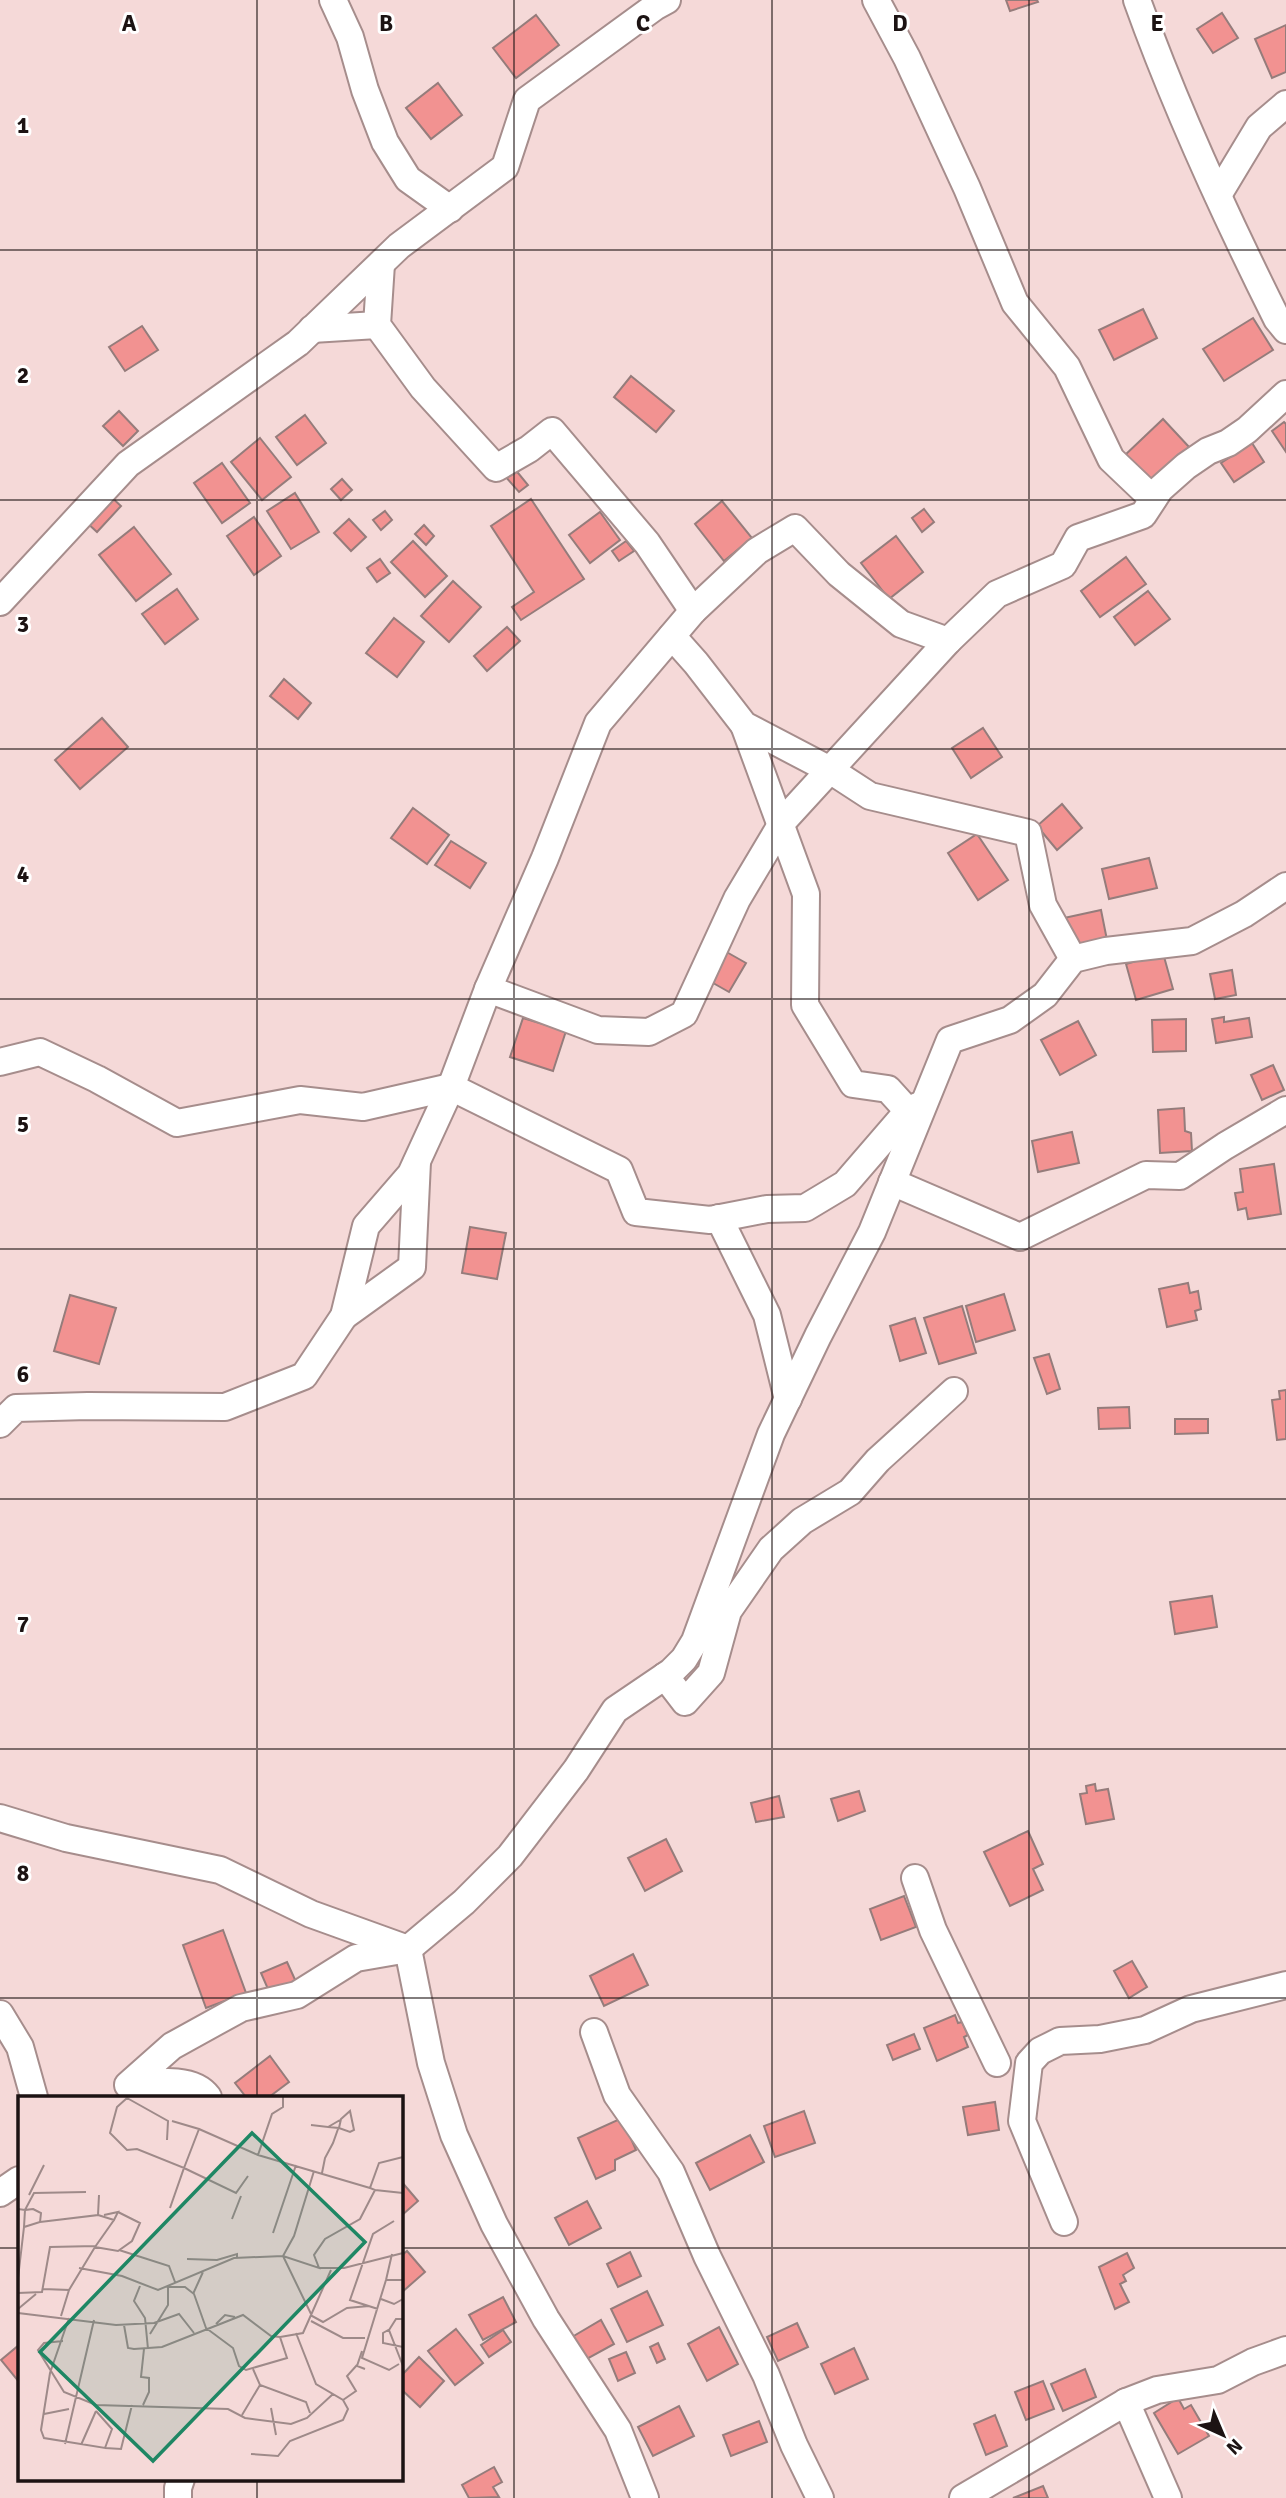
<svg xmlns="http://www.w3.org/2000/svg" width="1286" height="2498" font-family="Signika,sans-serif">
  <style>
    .building { fill: #f29291; stroke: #957c7b; stroke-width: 2 }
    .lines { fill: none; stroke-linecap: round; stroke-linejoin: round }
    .minor-casing { stroke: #a68d8c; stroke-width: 30 }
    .minor { stroke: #fff; stroke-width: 26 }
    .grid { fill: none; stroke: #1c1313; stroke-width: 2; stroke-opacity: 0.55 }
    .inset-road { fill: none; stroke: #9e8a89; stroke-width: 2 }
    .view { fill: #1e8764; fill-opacity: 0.15; stroke: #1e8764; stroke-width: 3.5 }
    .inset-edge { fill: none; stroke: #1c1313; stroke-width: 3.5 }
    .grid-label { font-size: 23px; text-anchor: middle; font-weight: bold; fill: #1c1313; stroke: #fff; stroke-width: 6; stroke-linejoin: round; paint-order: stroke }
  </style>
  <rect width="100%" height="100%" fill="#f5d9d8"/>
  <g class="building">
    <polygon points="1006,0 1037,0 1038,2 1010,11"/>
    <polygon points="1222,13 1238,38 1213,53 1197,29"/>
    <polygon points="536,15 559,45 516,78 493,48"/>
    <polygon points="1286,25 1286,72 1272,78 1255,39"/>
    <polygon points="438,83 462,115 431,139 406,108"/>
    <polygon points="1143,309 1157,338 1114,360 1099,330"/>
    <polygon points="1253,318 1273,350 1224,381 1203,349"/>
    <polygon points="142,326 158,350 125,371 109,347"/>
    <polygon points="631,376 674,411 656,432 614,397"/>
    <polygon points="119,411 138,431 123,446 103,426"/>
    <polygon points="305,415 326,443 297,465 276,437"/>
    <polygon points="1163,419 1190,448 1151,484 1124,456"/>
    <polygon points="1284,422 1286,424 1286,452 1272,431"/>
    <polygon points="260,438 291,477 262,500 231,462"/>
    <polygon points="1252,443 1264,462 1234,482 1221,463"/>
    <polygon points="222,463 250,503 222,523 194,483"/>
    <polygon points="514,468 528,485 519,492 505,476"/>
    <polygon points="342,479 352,490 341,500 331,489"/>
    <polygon points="295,493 319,532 291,549 267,511"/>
    <polygon points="109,495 121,506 97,532 85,521"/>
    <polygon points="531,499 584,579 521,620 512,607 534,592 491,526"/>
    <polygon points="722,501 752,538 724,561 695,524"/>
    <polygon points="924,509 934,522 922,532 912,518"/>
    <polygon points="385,511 392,520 381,530 373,520"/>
    <polygon points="600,512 620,540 590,563 569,535"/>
    <polygon points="254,517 281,556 254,575 227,536"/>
    <polygon points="349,519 366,537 351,551 334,533"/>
    <polygon points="424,525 434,536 426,545 415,534"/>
    <polygon points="134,527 171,574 136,601 99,555"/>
    <polygon points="896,536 923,572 889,599 861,563"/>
    <polygon points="413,541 447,576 425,597 391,562"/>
    <polygon points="626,541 634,551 619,561 612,551"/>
    <polygon points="1126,557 1146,584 1100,617 1081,591"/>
    <polygon points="380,559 390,573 377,582 367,568"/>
    <polygon points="453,581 481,607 449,642 421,616"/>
    <polygon points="177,589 198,619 165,644 142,614"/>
    <polygon points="1148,591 1170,619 1135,645 1114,617"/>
    <polygon points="394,618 424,642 397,677 366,653"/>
    <polygon points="507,627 520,641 487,671 474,656"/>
    <polygon points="284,679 311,703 298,719 270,696"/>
    <polygon points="102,718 128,747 80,789 55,760"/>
    <polygon points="983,728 1002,757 971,778 952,748"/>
    <polygon points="1062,804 1082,828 1057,850 1037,826"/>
    <polygon points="413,808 449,835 427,864 391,838"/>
    <polygon points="977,834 1008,880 978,900 948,853"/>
    <polygon points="451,841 486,863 470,888 435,865"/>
    <polygon points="1149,858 1157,888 1109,899 1102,869"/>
    <polygon points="1101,910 1107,940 1070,948 1064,918"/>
    <polygon points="723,950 746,963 729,992 706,979"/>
    <polygon points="1163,953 1173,989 1136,1000 1126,964"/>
    <polygon points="1232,970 1236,995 1215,999 1210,974"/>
    <polygon points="1224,1017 1224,1022 1249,1018 1252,1037 1216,1043 1212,1019"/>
    <polygon points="523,1018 566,1031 553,1071 510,1057"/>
    <polygon points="1186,1019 1186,1051 1153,1052 1152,1020"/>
    <polygon points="1078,1021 1096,1055 1060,1075 1041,1040"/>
    <polygon points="1273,1065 1284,1090 1262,1100 1251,1075"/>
    <polygon points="1184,1108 1185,1131 1191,1133 1192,1151 1160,1153 1158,1110"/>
    <polygon points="1072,1132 1079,1163 1038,1172 1032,1141"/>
    <polygon points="1274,1164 1281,1214 1248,1219 1246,1208 1238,1210 1235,1193 1243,1192 1240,1169"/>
    <polygon points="470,1227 506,1233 497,1279 462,1273"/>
    <polygon points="1188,1283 1190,1293 1198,1291 1201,1309 1195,1311 1197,1320 1167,1327 1159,1289"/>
    <polygon points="1004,1294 1015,1330 976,1342 966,1306"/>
    <polygon points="70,1295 116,1308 99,1364 54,1351"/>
    <polygon points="962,1306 976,1353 939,1364 924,1318"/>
    <polygon points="915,1318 926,1353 900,1361 890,1326"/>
    <polygon points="1049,1354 1060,1389 1047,1394 1034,1358"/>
    <polygon points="1286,1390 1286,1439 1277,1440 1272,1400 1280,1399 1279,1391"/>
    <polygon points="1129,1407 1130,1428 1099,1429 1098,1408"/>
    <polygon points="1175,1419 1208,1419 1208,1433 1175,1434"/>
    <polygon points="1212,1596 1217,1627 1175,1634 1170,1602"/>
    <polygon points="1095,1784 1096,1791 1108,1789 1114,1819 1086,1824 1080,1794 1087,1793 1086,1786"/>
    <polygon points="859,1791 865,1811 838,1821 831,1799"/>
    <polygon points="779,1796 784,1817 756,1822 751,1803"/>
    <polygon points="1028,1831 1043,1864 1033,1869 1043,1890 1010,1906 984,1852"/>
    <polygon points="666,1839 682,1871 645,1891 628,1858"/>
    <polygon points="904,1896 916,1927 881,1940 870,1909"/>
    <polygon points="223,1930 246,1993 206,2008 183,1945"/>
    <polygon points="633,1954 648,1985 604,2006 590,1976"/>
    <polygon points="1132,1961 1147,1987 1129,1998 1114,1971"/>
    <polygon points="287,1962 297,1984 271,1996 261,1973"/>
    <polygon points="955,2015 958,2023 962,2022 968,2035 964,2037 968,2047 937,2061 924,2028"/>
    <polygon points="914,2034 920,2049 893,2060 887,2045"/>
    <polygon points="270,2056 289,2082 269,2097 246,2097 235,2083"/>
    <polygon points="995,2102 999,2130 968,2135 963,2107"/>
    <polygon points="804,2111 815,2143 775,2157 764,2126"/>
    <polygon points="622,2118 636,2150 615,2160 615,2170 596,2179 578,2138"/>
    <polygon points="750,2135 764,2162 710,2190 696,2163"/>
    <polygon points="401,2181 418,2201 401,2216"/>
    <polygon points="587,2201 601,2228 569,2245 555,2218"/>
    <polygon points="407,2251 425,2272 401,2293 401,2256"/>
    <polygon points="630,2252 641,2276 618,2287 607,2264"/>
    <polygon points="1127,2253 1134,2268 1123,2275 1126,2281 1120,2284 1129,2302 1115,2309 1099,2267"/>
    <polygon points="647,2291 663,2325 627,2342 611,2309"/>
    <polygon points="503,2297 516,2322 483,2340 469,2315"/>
    <polygon points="601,2320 614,2344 585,2360 572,2337"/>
    <polygon points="797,2323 808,2347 778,2361 767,2337"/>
    <polygon points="719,2327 738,2364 707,2381 688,2344"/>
    <polygon points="456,2329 483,2363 455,2385 428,2351"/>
    <polygon points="503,2330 511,2342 489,2357 481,2345"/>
    <polygon points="658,2343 665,2359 657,2363 650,2347"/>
    <polygon points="19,2345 19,2382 1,2360"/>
    <polygon points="854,2348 868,2379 835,2394 821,2364"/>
    <polygon points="626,2352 635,2373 618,2381 609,2359"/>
    <polygon points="419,2357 444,2381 420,2407 401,2389 401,2376"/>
    <polygon points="1085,2369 1096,2397 1063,2411 1051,2384"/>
    <polygon points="1043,2381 1054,2409 1026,2420 1015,2392"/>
    <polygon points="1178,2398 1184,2409 1191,2405 1209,2436 1178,2454 1154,2413"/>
    <polygon points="679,2406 694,2436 653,2456 638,2427"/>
    <polygon points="995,2415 1007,2446 986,2455 974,2424"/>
    <polygon points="759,2421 767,2442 731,2456 723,2435"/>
    <polygon points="494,2467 502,2482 493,2487 499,2497 469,2498 462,2485"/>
    <polygon points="1043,2486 1048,2498 1013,2498"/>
  </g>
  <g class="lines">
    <g class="minor-casing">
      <g id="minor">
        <polyline points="333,0 350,37 365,90 385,142 408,179 450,209"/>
        <polyline points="876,0 907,58 967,188 1015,303 1067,367 1111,459 1153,499"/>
        <path d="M1137,0C1176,109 1225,215 1277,319L1286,330"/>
        <polyline points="1218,195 1259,127 1286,104"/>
        <polyline points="381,264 377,325 423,388 496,468 529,449 552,431 647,543 693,611"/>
        <polyline points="312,329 377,325"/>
        <polyline points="0,602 128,464 298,343 399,246 505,167 527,100 656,6 667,0"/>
        <polyline points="672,636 696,663 744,725 830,770 870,796 1028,833 1043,905 1073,959"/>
        <polyline points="744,725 806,894 805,1005 853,1084 888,1089 908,1111"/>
        <polyline points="488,989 598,1030 649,1032 684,1014 737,899 784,820 948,641 997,594 1063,565 1078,538 1143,515 1160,489 1186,466 1208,451 1228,443 1247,430 1286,394"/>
        <polyline points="0,1062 40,1052 97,1079 177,1123 300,1100 363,1107 451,1087 619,1170 636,1212 710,1220 767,1209 805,1208 845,1184 908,1111 918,1106"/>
        <polyline points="892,1182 1020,1237 1146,1175 1180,1176 1225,1146 1286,1110"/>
        <polyline points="719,1218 767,1315 788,1399"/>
        <polyline points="344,1316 412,1267 417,1162"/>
        <polyline points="0,1424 16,1408 88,1406 225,1407 304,1376 344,1316 366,1226 411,1174 451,1087 488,989 545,858 598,723 693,611 757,551 795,528 839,574 901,624 948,641"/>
        <polyline points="665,1676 685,1702 711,1673 728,1611 771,1549 802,1521 850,1492 878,1460 954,1391"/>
        <polyline points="0,1818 66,1838 220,1870 311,1914 408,1949 431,2063 454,2135 494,2224 546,2319 618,2430 645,2498"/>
        <polyline points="915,1878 933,1930 997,2063"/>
        <polyline points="0,2014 20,2047 34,2097"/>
        <polyline points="594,2032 617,2095 671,2172 707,2256 766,2375 794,2445 820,2498"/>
        <path d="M208,2097C192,2075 152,2083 128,2085L172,2046L241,2008L297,1995L356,1958L408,1949L464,1902L510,1856L576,1770L615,1710L671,1672L684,1659L695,1641L771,1434L818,1336L872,1232L950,1040L1010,1020L1045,995L1073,959L1106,951L1192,941L1244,914L1286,886"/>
        <polyline points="0,2193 19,2180"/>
        <polyline points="1064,2222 1022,2121 1029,2063 1040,2051 1060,2041 1100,2039 1145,2030 1191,2009 1286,1985"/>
        <polyline points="1126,2402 1168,2498"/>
        <polyline points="178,2498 178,2488 181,2479"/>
        <polyline points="963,2498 1126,2402 1157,2390 1218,2380 1253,2362 1286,2350"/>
      </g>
    </g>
    <use href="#minor" class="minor"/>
  </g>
  <path class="grid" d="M257,0V2097M514,0V2498M772,0V2498M1029,0V2498M0,250H1286M0,500H1286M0,749H1286M0,999H1286M0,1249H1286M0,1499H1286M0,1749H1286M0,1998H1286M0,2248H19M401,2248H1286M257,2479V2498"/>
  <g transform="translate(18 2096)">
    <rect width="385" height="385" fill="#f5d9d8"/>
    <path class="inset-road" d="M109,2L99,11L92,37L109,54L119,53L166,72L181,33L154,25M109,2L150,25L149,44M293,29L310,31L322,24M181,33L240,59L352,92M240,59L254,18L265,11V1M296,75L276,140L265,160L294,220L305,226L329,212L351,210M304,77L307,62L315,47L320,33L321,32L323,23L332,15L336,34L332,36L321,32L310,31M357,94L385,97M11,99L26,69M152,112L166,72L218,97L230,80M0,113L7,114L16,97L68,96M15,113L23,117L22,126L6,131L7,114ZM80,119L96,124L100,116L86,119M214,123L223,100M96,124L77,151L100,155L114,145L122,127L100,116M22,126L80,119L81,99M255,137L278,69M101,154L151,170L157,186M169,163L199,164L219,158V162M61,172L104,180L140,194L216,162L265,160L301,172L296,159L307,143L342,123L357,94L352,92L361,67L385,61M301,172H326L385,157M0,182L6,131M368,184L374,158M122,190L116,205L127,222L130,253M150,191H167L176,198L188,232L215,252L221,270L228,274L269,262L262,241L285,237L313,174M25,193L51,194L43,220M51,194L77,151M0,197L24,196L32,151L78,150M175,198L185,176M363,203L376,208L385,203M0,213L18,198M360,213L332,204L355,138L376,125M0,217L98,229L136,227L161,218L176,237M51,222L32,277L23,334L26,342L87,352L94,333L78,315M385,223H378L371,234L385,270M293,225L325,242H347M198,228L207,219L217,221M106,229L110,252L116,253L144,251L225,219L253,240L262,241M372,233L365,237V247L385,251M132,238L150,209V191M45,245L26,247L20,254L46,296L78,309L210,313L227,322L273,328L289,322L315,298M344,255L339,270L347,273M381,268L371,274L344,262L368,184H385M235,273L242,289L288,306L292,317M325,304L338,295L329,280L339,269M125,309L131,296V282L123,281L126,253M253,312L258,339M26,318L51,313M224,319L242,289M47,348L76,224M63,349L78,315M87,352L103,353L114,309M233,358L260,360L272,345L325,324L330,313L325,304L298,288L278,237"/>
    <path class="view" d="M234,37L347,146L135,365L22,256Z"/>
    <rect width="385" height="385" class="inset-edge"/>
  </g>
  <g class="grid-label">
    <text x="129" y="31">A</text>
    <text x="386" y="31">B</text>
    <text x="643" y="31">C</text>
    <text x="900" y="31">D</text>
    <text x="1157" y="31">E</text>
    <text x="23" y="133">1</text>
    <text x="23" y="383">2</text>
    <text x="23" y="632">3</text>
    <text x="23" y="882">4</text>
    <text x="23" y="1132">5</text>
    <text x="23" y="1382">6</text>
    <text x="23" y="1632">7</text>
    <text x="23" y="1881">8</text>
  </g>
  <g transform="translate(1223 2435) rotate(136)" stroke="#ffffff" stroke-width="5" paint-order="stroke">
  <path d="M0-5L12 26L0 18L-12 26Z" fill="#1c1313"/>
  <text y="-10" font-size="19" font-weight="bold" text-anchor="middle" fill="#1c1313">N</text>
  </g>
</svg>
